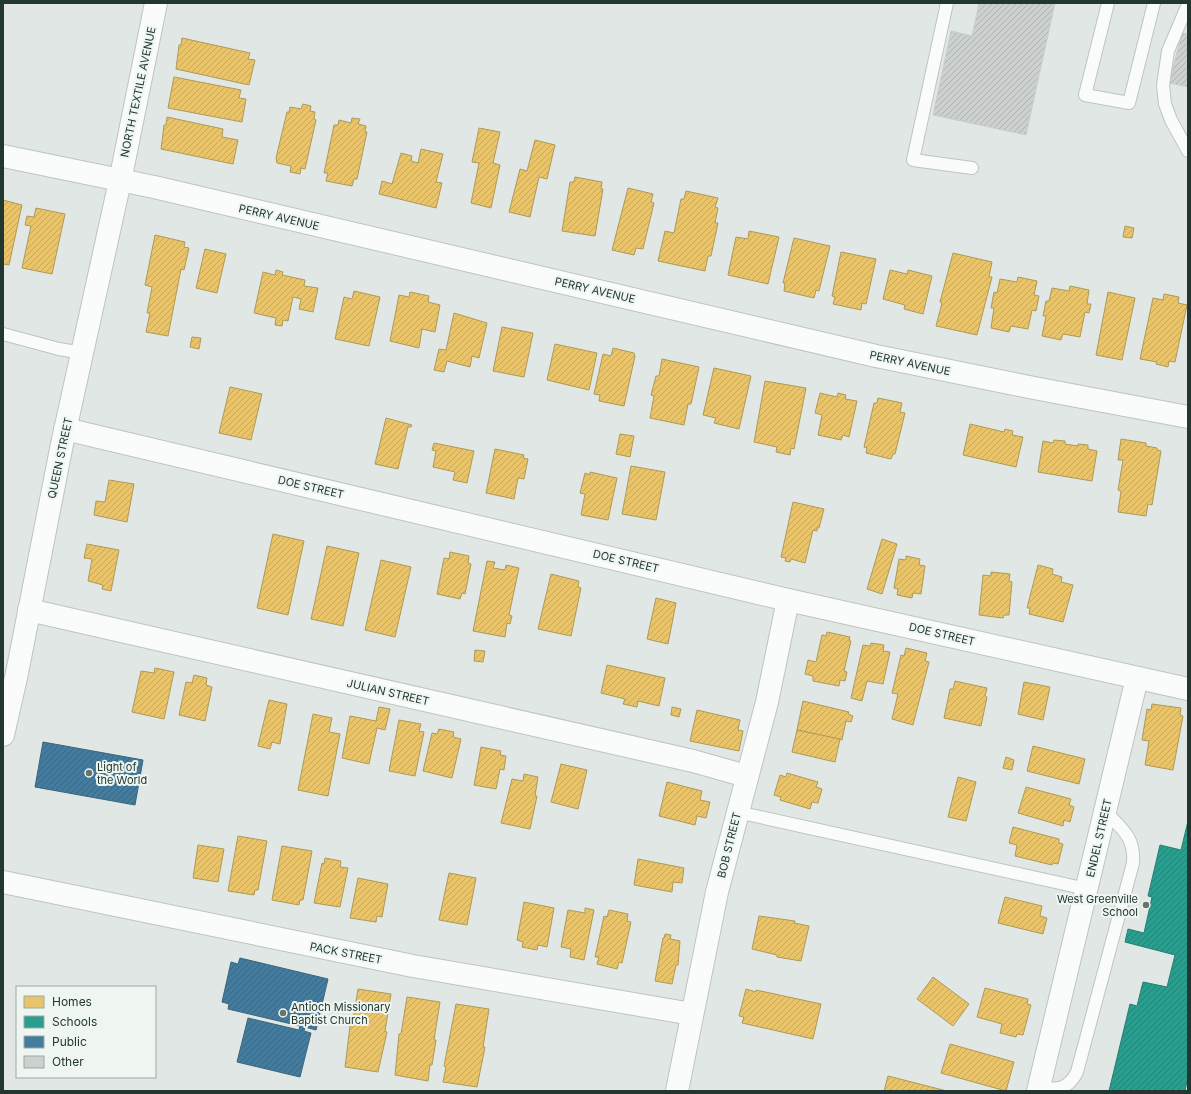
<svg xmlns="http://www.w3.org/2000/svg" width="1191" height="1094" font-family="Inter,sans-serif">
  <style>
    .homes { fill: url(#homes-hatch); stroke: #ad9a58 }
    .schools { fill: url(#schools-hatch); stroke: #287e72 }
    .public { fill: url(#public-hatch); stroke: #3a677c }
    .building { fill: url(#building-hatch); stroke: #cacfcd }
    .lines { fill: none; stroke-linecap: round; stroke-linejoin: round }
    .service-casing { stroke: #bec4c1; stroke-width: 14 }
    .minor-casing { stroke: #bec4c1; stroke-width: 24 }
    .service { stroke: #fafbfb; stroke-width: 12 }
    .minor { stroke: #fafbfb; stroke-width: 22 }
    .poi-dot { fill: #65756e; stroke: #eff6f2; stroke-width: 1.5 }
    .labels { text-anchor: middle; dominant-baseline: central; stroke-width: 4; stroke-linejoin: round; paint-order: stroke }
    .street-label { font-size: 11px; fill: #22372f; stroke: #eff6f2 }
    .poi-label { font-size: 11px; fill: #22372f; stroke: #eff6f2; text-anchor: start }
  </style>
  <defs>
    <pattern id="homes-hatch" width="6" height="6" patternUnits="userSpaceOnUse"><rect width="6" height="6" fill="#e9c46a"/><path d="M-1 1l2-2M0 6l6-6M5 7l2-2" fill="none" stroke="#c8a95c"/></pattern>
    <pattern id="schools-hatch" width="6" height="6" patternUnits="userSpaceOnUse"><rect width="6" height="6" fill="#2a9d8f"/><path d="M-1 1l2-2M0 6l6-6M5 7l2-2" fill="none" stroke="#248175"/></pattern>
    <pattern id="public-hatch" width="6" height="6" patternUnits="userSpaceOnUse"><rect width="6" height="6" fill="#457b9d"/><path d="M-1 1l2-2M0 6l6-6M5 7l2-2" fill="none" stroke="#396680"/></pattern>
    <pattern id="building-hatch" width="6" height="6" patternUnits="userSpaceOnUse"><rect width="6" height="6" fill="#ccd0ce"/><path d="M-1 1l2-2M0 6l6-6M5 7l2-2" fill="none" stroke="#afb3b1"/></pattern>
  </defs>
  <rect width="100%" height="100%" fill="#e1e7e4"/>
  <g class="homes">
    <polygon points="182,38 250,53 248,59 255,60 249,85 176,69 179,45 181,45"/>
    <polygon points="174,77 241,90 239,98 246,99 242,122 168,108"/>
    <polygon points="303,104 311,106 310,111 315,112 314,119 316,120 305,169 301,168 300,174 290,172 291,166 277,163 276,158 287,112 289,112 290,107 301,109"/>
    <polygon points="167,117 223,129 222,137 238,140 233,164 161,149 164,125 166,125"/>
    <polygon points="352,118 360,119 358,124 366,126 365,132 367,132 357,179 354,179 352,186 326,181 328,173 324,173 334,125 338,125 339,120 351,123"/>
    <polygon points="479,128 500,132 493,163 500,165 491,208 471,203 479,163 472,162"/>
    <polygon points="535,140 555,145 547,179 539,177 530,217 509,212 520,169 527,171"/>
    <polygon points="421,149 443,154 436,182 442,183 436,208 379,194 382,181 392,184 401,153 412,156 411,161 418,163"/>
    <polygon points="575,177 602,182 601,189 603,189 595,236 562,231 570,182 574,182"/>
    <polygon points="628,188 653,194 651,202 654,203 643,249 636,248 634,255 612,250"/>
    <polygon points="686,191 718,198 715,207 718,208 715,223 718,223 711,256 708,256 705,271 658,261 665,231 674,233 681,199 684,199"/>
    <polygon points="3,200 22,205 9,265 3,264"/>
    <polygon points="36,208 65,214 52,274 22,268 31,226 25,225 27,216 34,217"/>
    <polygon points="1125,226 1134,228 1132,238 1123,237"/>
    <polygon points="749,231 779,237 768,284 728,275 736,237 748,239"/>
    <polygon points="155,235 185,242 184,247 189,248 184,270 181,269 168,336 146,332 150,313 147,313 152,287 145,285"/>
    <polygon points="794,238 830,246 819,291 816,290 814,298 784,291 785,283 783,283"/>
    <polygon points="205,249 226,254 217,293 196,288"/>
    <polygon points="841,252 876,259 866,304 862,303 861,310 833,304 835,297 832,296"/>
    <polygon points="953,253 992,262 989,277 992,277 977,335 936,326 942,303 940,302"/>
    <polygon points="276,270 283,272 282,275 305,280 304,286 318,288 313,312 299,309 301,299 293,297 288,321 283,320 282,326 275,325 276,318 254,313 263,272 275,275"/>
    <polygon points="890,270 907,274 908,270 932,276 923,314 904,309 905,305 883,299"/>
    <polygon points="1018,277 1037,281 1034,295 1039,296 1036,311 1032,310 1028,329 1011,326 1009,332 991,328 994,308 991,308 994,292 997,293 1000,279 1017,282"/>
    <polygon points="1070,286 1089,290 1087,304 1091,304 1089,313 1085,312 1080,337 1063,334 1061,340 1042,336 1046,316 1043,316 1046,301 1049,301 1052,288 1069,291"/>
    <polygon points="354,291 380,297 369,346 335,339 344,297 352,299"/>
    <polygon points="410,292 429,296 428,302 440,305 435,332 422,329 419,348 390,341 399,295 409,297"/>
    <polygon points="1108,292 1135,298 1122,360 1096,355"/>
    <polygon points="1164,294 1179,297 1178,303 1187,305 1175,362 1169,361 1168,367 1156,364 1157,362 1140,359 1153,298 1163,300"/>
    <polygon points="454,313 487,323 479,358 472,356 470,367 447,361 444,372 434,370 439,349 446,350"/>
    <polygon points="502,327 533,333 524,377 493,371"/>
    <polygon points="192,337 201,338 199,349 190,347"/>
    <polygon points="555,344 597,353 589,390 547,380"/>
    <polygon points="613,348 634,353 635,356 624,406 599,401 600,395 594,394 603,354 611,356"/>
    <polygon points="662,359 699,367 691,404 688,404 684,425 650,418 654,396 651,395 656,376 659,376"/>
    <polygon points="714,368 751,376 739,429 714,423 716,418 703,415"/>
    <polygon points="765,381 806,388 794,449 791,448 790,455 776,452 777,447 754,442"/>
    <polygon points="230,387 262,394 251,440 219,433"/>
    <polygon points="820,393 837,397 838,393 846,395 845,399 857,401 849,437 843,435 841,440 818,435 822,415 815,413"/>
    <polygon points="878,398 902,403 900,412 905,413 895,454 893,454 891,459 866,453 867,448 864,447 874,403 877,403"/>
    <polygon points="386,418 412,425 411,427 408,427 398,469 375,464"/>
    <polygon points="970,424 1004,432 1005,429 1013,431 1012,435 1023,437 1016,467 963,455"/>
    <polygon points="620,434 634,436 630,457 616,454"/>
    <polygon points="1121,439 1146,443 1146,446 1157,448 1157,450 1161,451 1152,505 1148,504 1146,516 1118,512 1121,491 1118,490 1123,460 1118,460"/>
    <polygon points="1054,440 1065,441 1065,444 1078,446 1078,444 1088,445 1088,449 1097,451 1092,481 1038,472 1043,441 1053,443"/>
    <polygon points="434,443 474,451 467,483 453,480 455,472 433,467 436,451 432,450"/>
    <polygon points="495,449 524,455 523,458 528,459 524,479 518,478 514,499 486,493"/>
    <polygon points="631,466 665,472 656,520 622,514"/>
    <polygon points="590,472 617,478 608,520 581,515 585,494 580,493 585,473 590,475"/>
    <polygon points="109,480 134,484 127,522 94,515 96,501 105,502"/>
    <polygon points="793,502 824,509 819,528 817,528 817,531 813,530 805,563 791,559 790,562 785,561 786,558 781,557"/>
    <polygon points="273,534 304,541 288,615 257,608"/>
    <polygon points="882,539 897,544 882,594 867,589"/>
    <polygon points="87,544 119,550 111,591 102,589 103,585 88,581 92,559 84,558"/>
    <polygon points="327,546 359,553 343,626 311,619"/>
    <polygon points="450,552 469,556 468,563 471,564 465,594 462,593 460,599 437,594 444,558 449,559"/>
    <polygon points="906,556 920,559 919,565 925,566 921,594 913,593 912,598 897,595 898,589 894,588 899,559 906,560"/>
    <polygon points="381,560 411,567 395,637 365,630"/>
    <polygon points="487,561 495,562 493,568 505,570 506,565 519,568 509,615 512,616 510,624 507,623 505,637 473,631"/>
    <polygon points="1038,565 1053,569 1052,574 1062,577 1061,582 1073,585 1063,622 1029,614 1030,608 1027,608"/>
    <polygon points="991,572 1010,574 1009,581 1012,582 1009,615 1004,615 1003,618 979,615 983,575 991,576"/>
    <polygon points="551,574 579,581 578,587 581,588 571,636 538,629"/>
    <polygon points="656,598 676,603 668,644 647,639"/>
    <polygon points="827,632 850,637 849,641 851,641 844,671 847,672 845,681 840,680 839,686 813,681 813,676 805,674 808,660 816,662 822,635 826,636"/>
    <polygon points="871,643 884,645 883,651 890,652 883,684 867,681 862,701 851,698 863,645 870,646"/>
    <polygon points="906,648 927,653 925,661 929,662 913,725 892,719 898,694 892,693 901,655 904,656"/>
    <polygon points="475,650 485,651 483,662 474,661"/>
    <polygon points="607,665 665,678 659,706 638,701 637,707 623,704 625,699 601,693"/>
    <polygon points="155,668 174,672 164,719 132,712 141,671 154,673"/>
    <polygon points="194,675 207,678 206,685 212,687 205,721 179,715 186,682 192,683"/>
    <polygon points="955,681 987,688 985,696 987,697 981,726 944,718 950,689 953,689"/>
    <polygon points="1024,682 1050,687 1043,720 1018,714"/>
    <polygon points="269,700 287,704 280,744 272,742 270,749 258,746"/>
    <polygon points="803,701 849,712 848,714 853,716 851,722 846,721 842,740 797,730"/>
    <polygon points="1152,704 1181,708 1180,715 1183,716 1173,770 1145,765 1149,741 1142,740 1147,709 1151,710"/>
    <polygon points="379,707 390,709 385,730 377,728 369,764 342,758 350,716 376,721"/>
    <polygon points="672,707 681,709 679,717 671,715"/>
    <polygon points="697,710 740,720 738,730 743,731 739,751 690,741"/>
    <polygon points="313,714 332,718 329,732 340,734 328,796 298,790"/>
    <polygon points="399,720 421,724 419,731 424,732 415,776 389,771"/>
    <polygon points="439,729 454,732 453,737 461,739 452,778 423,771 432,733 437,734"/>
    <polygon points="797,730 840,739 835,762 792,752"/>
    <polygon points="1033,746 1085,759 1079,784 1027,771"/>
    <polygon points="481,747 501,751 500,755 506,756 504,770 500,769 496,789 474,785"/>
    <polygon points="1006,757 1014,760 1012,770 1003,768"/>
    <polygon points="561,764 587,770 578,809 551,802"/>
    <polygon points="787,773 818,782 816,787 822,789 818,803 812,802 810,809 780,800 781,797 774,795 780,775 786,777"/>
    <polygon points="524,774 538,777 535,796 537,796 530,829 501,823 512,779 523,781"/>
    <polygon points="958,777 976,782 966,821 948,817"/>
    <polygon points="667,782 702,791 700,800 710,802 706,818 697,816 695,825 659,816"/>
    <polygon points="1026,787 1071,799 1069,805 1074,807 1070,822 1064,820 1063,826 1018,813"/>
    <polygon points="1013,827 1059,839 1059,843 1063,844 1058,864 1053,863 1052,865 1015,856 1017,845 1009,843"/>
    <polygon points="238,836 267,841 258,890 255,890 254,895 228,891"/>
    <polygon points="198,845 224,849 218,882 193,878"/>
    <polygon points="282,846 312,851 303,900 300,900 299,905 272,900"/>
    <polygon points="325,858 341,861 340,867 348,868 340,907 314,903 322,863 324,864"/>
    <polygon points="638,859 684,868 682,883 673,882 672,892 634,885"/>
    <polygon points="449,873 476,878 467,925 439,920"/>
    <polygon points="358,878 388,884 382,917 377,916 376,922 350,918"/>
    <polygon points="1005,897 1042,906 1040,916 1047,918 1043,934 998,923"/>
    <polygon points="524,902 554,908 547,947 538,945 537,950 522,947 523,942 517,940"/>
    <polygon points="585,908 594,910 584,960 570,957 571,949 561,947 568,910 585,913"/>
    <polygon points="609,910 628,914 627,921 631,922 622,963 619,962 617,969 597,964 599,957 595,957 604,916 607,917"/>
    <polygon points="759,916 795,921 794,923 809,926 801,961 777,957 777,955 752,949"/>
    <polygon points="665,934 671,935 670,939 680,941 678,965 676,965 672,984 655,981 663,938 664,938"/>
    <polygon points="933,977 969,1004 953,1026 917,999"/>
    <polygon points="985,988 1028,999 1027,1004 1031,1005 1023,1035 1017,1034 1016,1037 1000,1033 1002,1024 977,1017"/>
    <polygon points="358,989 391,994 385,1031 387,1032 378,1072 345,1067 350,1026 352,1026"/>
    <polygon points="746,989 756,992 756,990 821,1004 813,1039 742,1023 744,1017 739,1016"/>
    <polygon points="407,997 440,1002 434,1040 436,1040 432,1065 430,1065 428,1081 395,1075 399,1034 401,1034"/>
    <polygon points="456,1004 489,1009 483,1047 485,1047 477,1087 443,1082 446,1067 444,1066"/>
    <polygon points="950,1044 1014,1062 1006,1091 941,1073"/>
    <polygon points="888,1076 947,1091 884,1091"/>
  </g>
  <polygon class="schools" points="1188,821 1188,1077 1185,1091 1109,1091 1130,1004 1137,1006 1143,982 1167,987 1175,955 1125,942 1128,929 1144,933 1152,897 1148,896 1160,845 1181,850"/>
  <g class="public">
    <polygon points="43,742 143,760 135,805 35,787"/>
    <polygon points="240,958 328,979 316,1030 305,1027 304,1031 311,1033 300,1077 237,1062 248,1018 299,1030 300,1026 228,1009 229,1004 222,1002 231,962 238,964"/>
  </g>
  <g class="building">
    <polygon points="979,3 1055,3 1026,135 933,115 951,31 972,36"/>
    <polygon points="1182,33 1188,34 1188,87 1169,83"/>
  </g>
  <g class="lines">
    <g class="service-casing">
      <g id="service">
        <polyline points="947,3 913,160 972,168"/>
        <polyline points="1108,3 1085,95 1129,103 1154,3"/>
        <polyline points="1188,4 1168,51 1163,85 1165,104 1171,120 1188,151"/>
        <polyline points="3,334 59,349 83,353"/>
        <polyline points="737,812 1087,889"/>
        <path d="M1039,1087C1057,1090 1068,1090 1077,1072L1133,863C1135,837 1122,829 1105,811"/>
      </g>
    </g>
    <g class="minor-casing">
      <g id="minor">
        <polyline points="3,156 154,187 876,356 1034,388 1188,417"/>
        <polyline points="65,429 788,600 1188,689"/>
        <polyline points="29,610 693,761 746,776"/>
        <polyline points="3,735 17,673 62,444 120,181 156,3"/>
        <polyline points="3,882 413,966 692,1014"/>
        <polyline points="677,1091 717,892 767,702 788,600"/>
        <polyline points="1038,1091 1137,678"/>
      </g>
    </g>
    <use href="#service" class="service"/>
    <use href="#minor" class="minor"/>
  </g>
  <g class="poi-dot">
    <circle cx="89" cy="773" r="4"/>
    <circle cx="1146" cy="905" r="4"/>
    <circle cx="283" cy="1013" r="4"/>
  </g>
  <g class="labels">
    <g class="street-label">
      <text transform="translate(138 92) rotate(-78)">NORTH TEXTILE AVENUE</text>
      <text transform="translate(279 217) rotate(13)">PERRY AVENUE</text>
      <text transform="translate(595 290) rotate(13)">PERRY AVENUE</text>
      <text transform="translate(910 363) rotate(12)">PERRY AVENUE</text>
      <text transform="translate(60 458) rotate(-78)">QUEEN STREET</text>
      <text transform="translate(311 487) rotate(13)">DOE STREET</text>
      <text transform="translate(626 561) rotate(13)">DOE STREET</text>
      <text transform="translate(942 634) rotate(13)">DOE STREET</text>
      <text transform="translate(388 692) rotate(13)">JULIAN STREET</text>
      <text transform="translate(1099 838) rotate(-77)">ENDEL STREET</text>
      <text transform="translate(729 845) rotate(-76)">BOB STREET</text>
      <text transform="translate(346 953) rotate(11)">PACK STREET</text>
    </g>
    <g class="poi-label">
      <text x="97" y="767">Light of<tspan x="97" dy="13">the World</tspan></text>
      <text x="1138" y="899" text-anchor="end">West Greenville<tspan x="1138" dy="13">School</tspan></text>
      <text x="291" y="1007">Antioch Missionary<tspan x="291" dy="13">Baptist Church</tspan></text>
    </g>
  </g>
  <rect width="1191" height="1094" fill="none" stroke="#22372f" stroke-width="8"/>
  <rect x="16" y="986" width="140" height="92" fill="#eff6f2" stroke="#9daaa4"/>
  <rect x="24" y="996" width="20" height="12" fill="#e9c46a" stroke="#9daaa4"/>
  <text x="52" y="1006" font-size="12" fill="#22372f">Homes</text>
  <rect x="24" y="1016" width="20" height="12" fill="#2a9d8f" stroke="#9daaa4"/>
  <text x="52" y="1026" font-size="12" fill="#22372f">Schools</text>
  <rect x="24" y="1036" width="20" height="12" fill="#457b9d" stroke="#9daaa4"/>
  <text x="52" y="1046" font-size="12" fill="#22372f">Public</text>
  <rect x="24" y="1056" width="20" height="12" fill="#ccd0ce" stroke="#9daaa4"/>
  <text x="52" y="1066" font-size="12" fill="#22372f">Other</text>
</svg>
